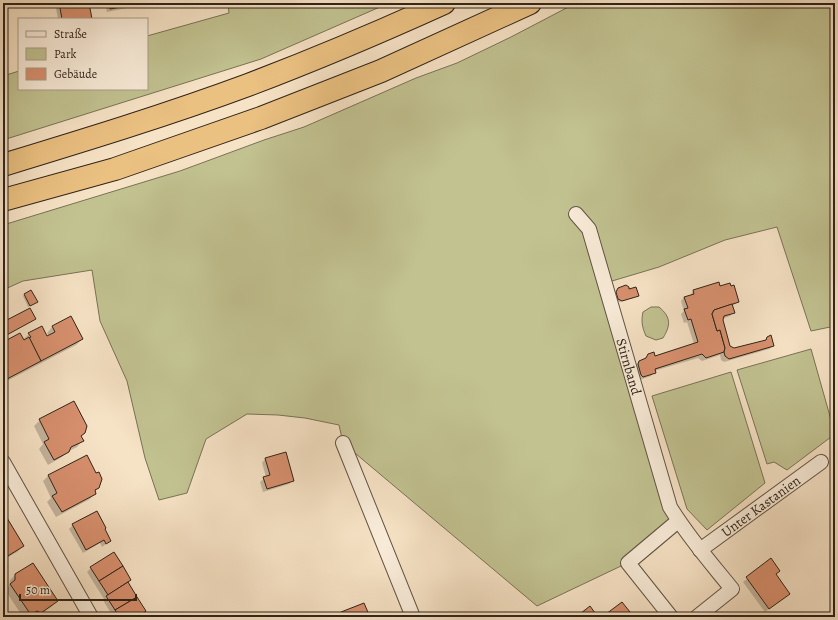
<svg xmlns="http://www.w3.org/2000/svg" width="838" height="620" font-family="Alegreya,serif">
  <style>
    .green { fill: #c2c291; stroke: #787255 }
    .shadow { fill: #0003 }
    .building { fill: #d8906e; stroke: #2f2319 }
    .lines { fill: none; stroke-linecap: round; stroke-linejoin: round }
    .street-casing { stroke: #615344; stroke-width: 16 }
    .highway-casing { stroke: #2f2319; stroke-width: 24 }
    .street { stroke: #f9ecd9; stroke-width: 14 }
    .highway { stroke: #ebc182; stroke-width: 22 }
    .labels { text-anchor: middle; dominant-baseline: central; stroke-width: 4; stroke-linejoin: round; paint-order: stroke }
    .street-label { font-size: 14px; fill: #2f2319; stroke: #f9ecd9 }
  </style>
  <rect width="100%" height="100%" fill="#f6e2c5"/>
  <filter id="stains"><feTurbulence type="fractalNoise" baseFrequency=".005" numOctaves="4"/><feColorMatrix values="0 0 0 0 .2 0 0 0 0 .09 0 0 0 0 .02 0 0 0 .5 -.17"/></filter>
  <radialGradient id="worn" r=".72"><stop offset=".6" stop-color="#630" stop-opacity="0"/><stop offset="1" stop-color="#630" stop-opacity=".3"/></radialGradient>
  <g class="green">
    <polygon points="228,3 389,3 261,59 3,140 3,76 19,71 19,89 147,89 147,36 229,13"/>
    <polygon points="576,3 835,3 835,326 811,331 777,227 725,240 659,267 612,281 606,284 675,519 621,566 537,606 343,443 339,425 305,418 278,415 247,414 206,439 187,493 159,500 145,458 127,381 100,321 92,270 23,281 3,290 3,225 180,171 264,140 304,127 416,78 457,63 511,37"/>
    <path d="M651,307H659C671,317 671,325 663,338L656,340L646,336C642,327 641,321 643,312Z"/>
    <polygon points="811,349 835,434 787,470 774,462 767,464 737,370"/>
    <polygon points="731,372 765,483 707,530 687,509 652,396"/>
  </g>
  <g class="shadow">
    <polygon points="55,3 88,3 91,19 58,19"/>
    <polygon points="105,3 135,3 131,7 107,12"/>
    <polygon points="718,283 719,287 738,302 732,306 734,312 730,316 722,319 729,346 734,349 764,341 768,337 773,346 769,349 724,362 721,360 720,355 702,361 698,358 654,371 651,376 639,380 635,365 649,355 655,357 694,344 687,322 684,323 681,314 684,311 681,301 684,297 690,296 693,291"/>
    <polygon points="617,291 629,291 637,296 620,302 617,301 615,294"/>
    <polygon points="24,295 35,303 28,307 23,296"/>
    <polygon points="70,317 82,339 76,345 3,383 3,344 6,342 23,340 29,334 46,337 49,336 47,333 52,327"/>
    <polygon points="40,420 84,433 80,437 82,441 77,447 69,451 62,457 48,465 39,449 43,444 34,426"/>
    <polygon points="86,456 98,488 94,491 95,493 90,499 56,517 47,502 51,498 43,481 48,476"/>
    <polygon points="265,459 293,480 289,484 263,492 260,482 266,477 262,463"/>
    <polygon points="3,515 23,546 17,552 3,560"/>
    <polygon points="73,525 104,529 110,541 102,547 100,543 83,553 69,529"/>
    <polygon points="771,560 775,575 785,597 765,612 743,582"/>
    <polygon points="91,568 130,580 127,583 145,611 142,614 142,613 135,617 113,617 103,600 104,599 87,572"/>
    <polygon points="16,574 57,601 51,607 36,617 23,617 5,590 9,586 10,580"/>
    <polygon points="342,613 369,617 338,617"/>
  </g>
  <g class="building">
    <polygon points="59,3 89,3 92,19 62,19"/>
    <polygon points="109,3 136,3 136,4 110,9"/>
    <polygon points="719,282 720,286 730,283 731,286 734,285 739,302 714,310 712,314 717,331 720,330 725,348 724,352 706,358 702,354 655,369 656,373 643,377 641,375 638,364 639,361 646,358 648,354 654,352 655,356 698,342 691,319 688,320 684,309 688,308 684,297 694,294 693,290"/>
    <polygon points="626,285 629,287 629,289 636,287 639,296 622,301 618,299 616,292 618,288"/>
    <polygon points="31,290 38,302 30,306 24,294"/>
    <polygon points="732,304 735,313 724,316 723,320 730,346 734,348 766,340 767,337 771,335 774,346 729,359 725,356 724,352 725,348 720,330 717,331 712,314 714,310"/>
    <polygon points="30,308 36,319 3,337 3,322"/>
    <polygon points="71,316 83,339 41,361 29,338 31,337 28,333 42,326 47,336 55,332 52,326"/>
    <polygon points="20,333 24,340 29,337 41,361 7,379 3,371 3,349 8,347 5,341"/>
    <polygon points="74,401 87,426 85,433 81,436 84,441 71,447 69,452 54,460 44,442 49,439 39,419"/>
    <polygon points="286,452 294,481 267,489 263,477 270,475 265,458"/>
    <polygon points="87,455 96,473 99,472 102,479 99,488 95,490 96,494 62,512 52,496 57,493 48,475"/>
    <polygon points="97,511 106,528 105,529 111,541 106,544 104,540 86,550 72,524"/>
    <polygon points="4,513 24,546 3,559 3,514"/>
    <polygon points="114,552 123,566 99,581 90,567"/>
    <polygon points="771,558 780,571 776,574 790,594 769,609 746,577"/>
    <polygon points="33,563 58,601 41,613 37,611 31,615 10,584 15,580 15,574"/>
    <polygon points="123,566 131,580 108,595 99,581"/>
    <polygon points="128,582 137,597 115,610 106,596"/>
    <polygon points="137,597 146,611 137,617 119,617 115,610"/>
    <polygon points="622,602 634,617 602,617"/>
    <polygon points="364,603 370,617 343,617 341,612"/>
    <polygon points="590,606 598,617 576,617"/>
  </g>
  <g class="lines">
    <g class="street-casing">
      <g id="street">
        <path id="s1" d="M576,214L589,229L670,507C688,537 711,563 732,589L697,617"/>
        <polyline points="343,443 413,617"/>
        <polyline points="3,462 91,617"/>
        <path id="s2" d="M700,550L821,462"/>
        <polyline points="671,617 628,563 678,521"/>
      </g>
    </g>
    <g class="highway-casing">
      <g id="highway">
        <path d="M3,165C85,140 167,115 248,85C314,60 380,32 444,3"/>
        <polyline points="3,200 115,169 261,118 381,71 530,3"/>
      </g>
    </g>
    <use href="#street" class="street"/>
    <use href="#highway" class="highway"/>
  </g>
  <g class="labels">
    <g class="street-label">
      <text stroke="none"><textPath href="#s1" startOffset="163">Stirnband</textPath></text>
      <text stroke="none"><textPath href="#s2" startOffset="75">Unter Kastanien</textPath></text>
    </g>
  </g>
  <rect width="838" height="620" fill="none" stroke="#f6e2c5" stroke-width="16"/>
  <rect x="4" y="4" width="830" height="612" fill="none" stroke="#2f2319" stroke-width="2"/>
  <rect x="8" y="8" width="822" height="604" fill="none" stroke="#2f2319"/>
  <rect x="18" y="18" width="130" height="72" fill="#f9ecd9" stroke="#a89c8c"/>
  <rect x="26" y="31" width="20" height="6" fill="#f9ecd9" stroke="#a89c8c"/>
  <text x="54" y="38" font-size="12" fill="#2f2319">Straße</text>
  <rect x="26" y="48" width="20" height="12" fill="#c2c291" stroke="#a89c8c"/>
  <text x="54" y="58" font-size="12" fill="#2f2319">Park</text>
  <rect x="26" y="68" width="20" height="12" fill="#d8906e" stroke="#a89c8c"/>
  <text x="54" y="78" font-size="12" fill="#2f2319">Gebäude</text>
  <path d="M20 594v6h116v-6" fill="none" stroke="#2f2319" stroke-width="2"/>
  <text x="26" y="594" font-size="12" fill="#2f2319" stroke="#f9ecd9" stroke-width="3" paint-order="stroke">50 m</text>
  <rect width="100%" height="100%" filter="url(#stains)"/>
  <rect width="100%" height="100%" fill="url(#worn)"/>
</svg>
